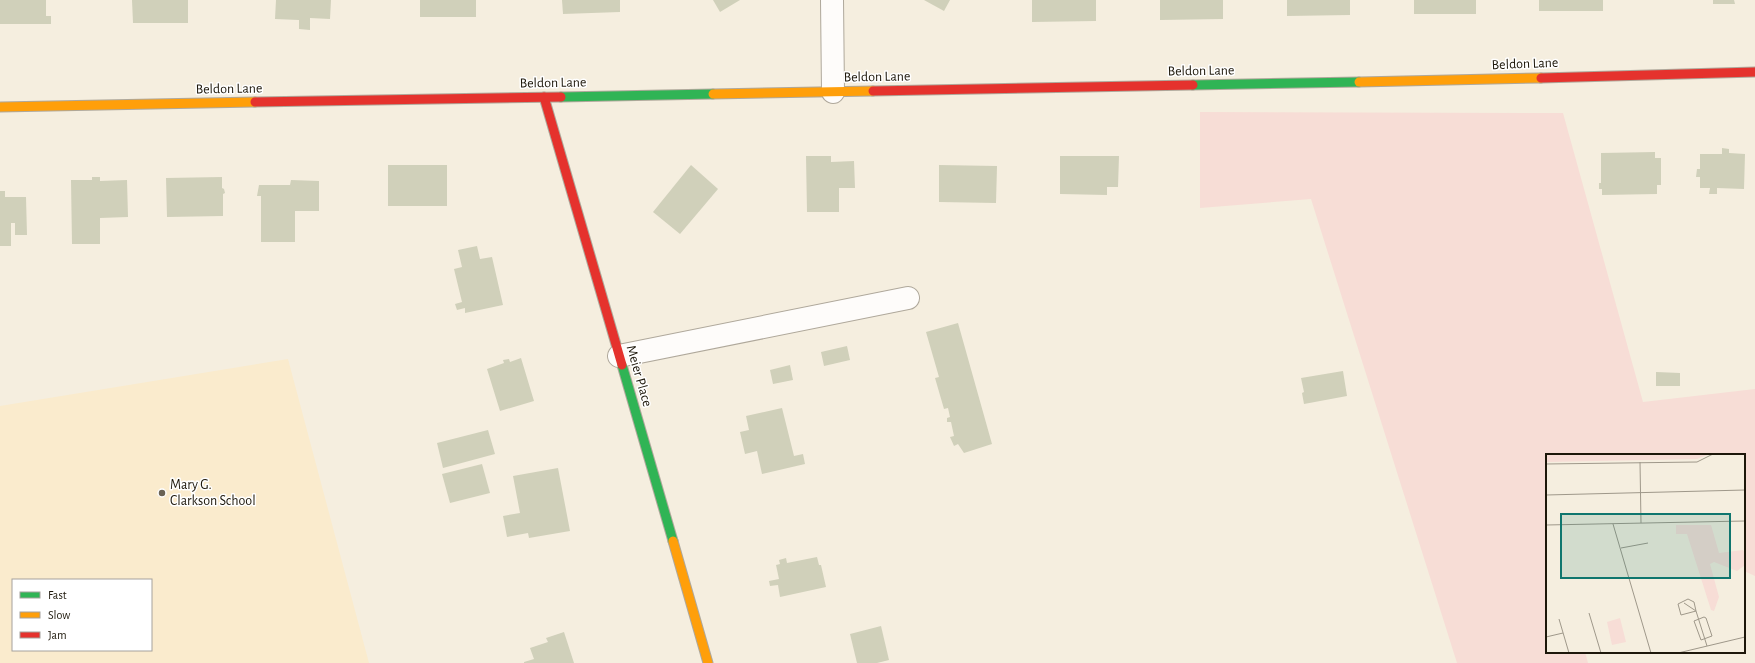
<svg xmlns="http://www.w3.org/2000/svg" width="1755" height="663" font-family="'Alegreya Sans',sans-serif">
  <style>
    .built { fill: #faebcd; fill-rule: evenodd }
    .green { fill: #f7ddd6 }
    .building { fill: #d0d0ba }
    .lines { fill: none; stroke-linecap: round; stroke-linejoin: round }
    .street-casing { stroke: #afa89b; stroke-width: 24 }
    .fast-casing { stroke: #afa89b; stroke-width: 11 }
    .slow-casing { stroke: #afa89b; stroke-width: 11 }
    .jam-casing { stroke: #afa89b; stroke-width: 11 }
    .street { stroke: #fefcfa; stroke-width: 22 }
    .fast { stroke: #30b455; stroke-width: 9 }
    .slow { stroke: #ff9f0a; stroke-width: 9 }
    .jam { stroke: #e5322d; stroke-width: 9 }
    .poi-dot { fill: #696255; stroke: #fff; stroke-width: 1.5 }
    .labels { text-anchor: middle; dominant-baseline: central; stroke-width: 3; stroke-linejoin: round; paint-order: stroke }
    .street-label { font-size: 14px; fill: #1d170a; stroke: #fff }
    .poi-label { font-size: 14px; fill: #1d170a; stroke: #fff; text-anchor: start }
    .inset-road { fill: none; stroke: #9f988a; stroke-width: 1 }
    .view { fill: #0f766e; fill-opacity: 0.15; stroke: #0f766e; stroke-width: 2 }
    .inset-edge { fill: none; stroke: #1d170a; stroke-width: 2 }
  </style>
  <rect width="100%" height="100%" fill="#f5eedf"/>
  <path class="built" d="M288,359L369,663H0V406ZM13,580H151V650H13Z"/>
  <polygon class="green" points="1200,112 1563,113 1643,402 1755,389 1755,576 1744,571 1744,455 1547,455 1547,652 1585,652 1588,663 1457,663 1311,199 1200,208"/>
  <g class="building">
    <polygon points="0,0 46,0 46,16 51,16 51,24 0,24"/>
    <polygon points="132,0 188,0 188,23 133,23"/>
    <polygon points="276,0 331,0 330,19 310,18 310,30 299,29 299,20 275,19"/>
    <rect x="420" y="0" width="56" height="17"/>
    <polygon points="562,0 620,0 620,12 563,14"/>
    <polygon points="713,0 740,0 720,12"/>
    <polygon points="924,0 950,0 944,11"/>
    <polygon points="1032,0 1096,0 1096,21 1032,22"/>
    <polygon points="1160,0 1223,0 1223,19 1160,20"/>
    <polygon points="1287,0 1350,0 1350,15 1287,16"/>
    <rect x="1414" y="0" width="62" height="14"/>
    <rect x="1539" y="0" width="64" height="11"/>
    <polygon points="1713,0 1734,0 1735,4 1713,4"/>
    <polygon points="1722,148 1729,149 1729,153 1745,154 1744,189 1717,188 1717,194 1709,194 1710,188 1700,188 1700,177 1696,177 1697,169 1700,169 1700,154 1722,154"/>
    <polygon points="1655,152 1655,158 1661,158 1661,185 1657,185 1657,194 1602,195 1602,189 1599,189 1599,183 1601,183 1601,153"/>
    <polygon points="806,156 831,156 831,162 854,161 855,188 839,188 839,212 807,212"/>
    <polygon points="1060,156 1119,156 1118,187 1107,187 1107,195 1060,194"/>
    <rect x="388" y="165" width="59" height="41"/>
    <polygon points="691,165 718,189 680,234 653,212"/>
    <polygon points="939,165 997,166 996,203 939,202"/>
    <polygon points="92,177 100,177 100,181 127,180 128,217 100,218 100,244 72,244 71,180 92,180"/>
    <polygon points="222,177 222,188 224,189 225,193 223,194 223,216 167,217 166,178"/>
    <polygon points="291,180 319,181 319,211 295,211 295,242 261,242 261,196 257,196 259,185 290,185"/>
    <polygon points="0,191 5,191 5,197 26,197 27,235 15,235 15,223 11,223 11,246 0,246"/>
    <polygon points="477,246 480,259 492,257 503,305 465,313 465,308 457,310 455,304 462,302 454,269 462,267 458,250"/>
    <polygon points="958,323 992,444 964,453 958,444 954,446 950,437 954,436 951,422 947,422 947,418 950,417 948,408 944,409 935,378 939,377 926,332"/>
    <polygon points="847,346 850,360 824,366 821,352"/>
    <polygon points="521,358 534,401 500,411 487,369 504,363 503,360 509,359 510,362"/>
    <polygon points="790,365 793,380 773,384 770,370"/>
    <polygon points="1343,371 1347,396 1304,404 1302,393 1304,392 1301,378"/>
    <polygon points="1656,372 1680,373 1680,386 1656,386"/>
    <polygon points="782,408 794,456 803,454 805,464 762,474 757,451 745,454 740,432 749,430 746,416"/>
    <polygon points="488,430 495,454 443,468 437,443"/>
    <polygon points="482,464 490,493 450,503 442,474"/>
    <polygon points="558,468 570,531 529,538 528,533 507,537 503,516 520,513 513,476"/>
    <polygon points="817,557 819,565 821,565 826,587 780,597 778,585 770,586 769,581 779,579 776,565 780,564 779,560 786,558 787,563"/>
    <polygon points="881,626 889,660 877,663 857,663 850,634"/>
    <polygon points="564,632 574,663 524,663 524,662 534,659 530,648 548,642 546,638"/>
  </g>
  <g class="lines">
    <g class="street-casing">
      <g id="street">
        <polyline points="832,0 833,92"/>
        <polyline points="619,356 908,298"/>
      </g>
    </g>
    <g class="fast-casing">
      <g id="fast">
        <polyline points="1193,85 1359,82"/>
        <polyline points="561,97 713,94"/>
        <polyline points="622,365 673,541"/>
      </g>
    </g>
    <g class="slow-casing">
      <g id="slow">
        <polyline points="1359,82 1541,78"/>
        <polyline points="713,94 873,91"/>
        <polyline points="0,107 255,102"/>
        <polyline points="673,541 708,663"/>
      </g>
    </g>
    <g class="jam-casing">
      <g id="jam">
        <polyline points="1541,78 1755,72"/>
        <polyline points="873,91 1193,85"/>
        <polyline points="544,97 622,365"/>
        <polyline points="255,102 561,97"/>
      </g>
    </g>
    <use href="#street" class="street"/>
    <use href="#fast" class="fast"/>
    <use href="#slow" class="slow"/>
    <use href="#jam" class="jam"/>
  </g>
  <circle class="poi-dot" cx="162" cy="493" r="4"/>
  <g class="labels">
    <g class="street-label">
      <text transform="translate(1525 64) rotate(-2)">Beldon Lane</text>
      <text transform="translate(1201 71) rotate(-1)">Beldon Lane</text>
      <text transform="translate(877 77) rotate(-1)">Beldon Lane</text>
      <text transform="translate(553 83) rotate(-1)">Beldon Lane</text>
      <text transform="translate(229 89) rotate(-1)">Beldon Lane</text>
      <text transform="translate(639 376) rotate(74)">Meier Place</text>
    </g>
    <g class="poi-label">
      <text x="170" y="485">Mary G.<tspan x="170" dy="16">Clarkson School</tspan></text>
    </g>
  </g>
  <g transform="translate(1546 454)">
    <rect width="199" height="199" fill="#f5eedf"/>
    <path d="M0,0H164L151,5L0,8ZM130,71H165L173,99L197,96L199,99V111L191,117L168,108L164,110L173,143L168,157L165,156L141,80H130ZM74,164L80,188L66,191L61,168Z" fill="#f7ddd6"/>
    <path class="inset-road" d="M94,8L95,69M0,10L151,8L167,0M0,41L199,36M67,70L105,199M0,71L199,67M75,94L102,89M138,149L150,157L148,148L142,145L132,150L135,161L150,157L161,192M43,159L55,199M158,163L160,164L166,182L155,186L148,167ZM13,165L23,199M0,183L17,179M132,199L199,183"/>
    <path class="view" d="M15,60H184V124H15Z"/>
    <rect width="199" height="199" class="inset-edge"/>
  </g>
  <rect x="12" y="579" width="140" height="72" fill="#ffffff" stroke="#a5a29d"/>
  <rect x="20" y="592" width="20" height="6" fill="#30b455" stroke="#a5a29d"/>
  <text x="48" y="599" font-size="12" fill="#1d170a">Fast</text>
  <rect x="20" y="612" width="20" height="6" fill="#ff9f0a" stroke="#a5a29d"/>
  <text x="48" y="619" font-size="12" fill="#1d170a">Slow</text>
  <rect x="20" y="632" width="20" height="6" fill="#e5322d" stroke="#a5a29d"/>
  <text x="48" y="639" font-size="12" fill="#1d170a">Jam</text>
</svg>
